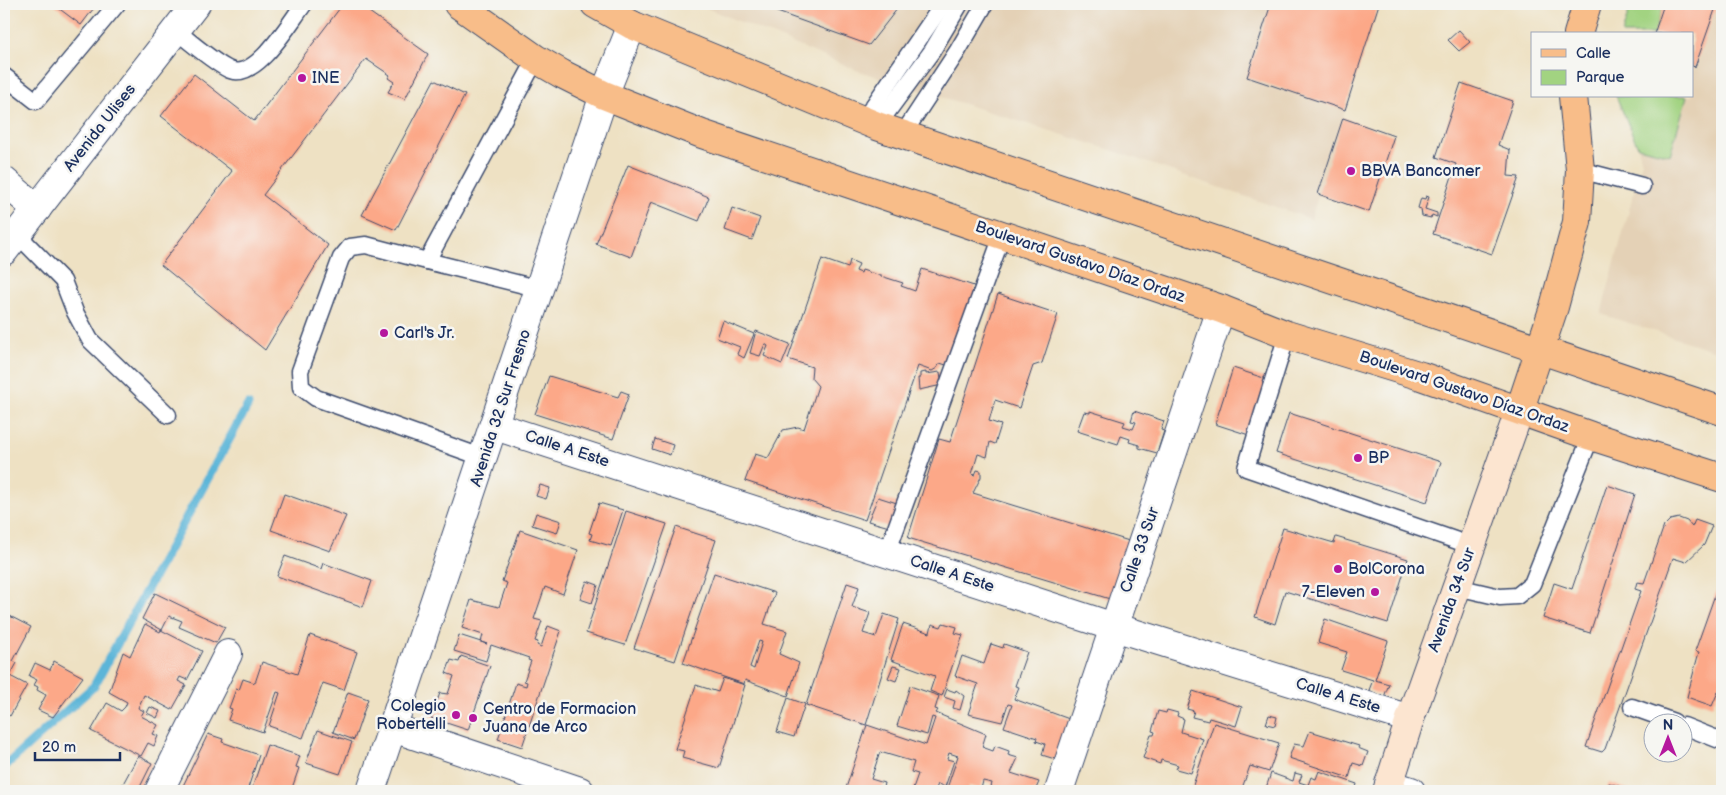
<svg xmlns="http://www.w3.org/2000/svg" width="1726" height="795" font-family="'Balsamiq Sans',sans-serif">
  <style>
    .built { fill: #e4d1b6 }
    .green { fill: #a2d381; stroke: #5e8170 }
    .lines { fill: none; stroke-linecap: round; stroke-linejoin: round }
    .stream { stroke: #5bb5d8; stroke-width: 9 }
    .building { fill: #fca888; fill-rule: evenodd }
    .service-casing { stroke: #3b4a6d; stroke-width: 19 }
    .minor-casing { stroke: #3b4a6d; stroke-width: 30 }
    .secondary-casing { stroke: #3b4a6d; stroke-width: 30 }
    .primary-casing { stroke: #3b4a6d; stroke-width: 30 }
    .service { stroke: #fff; stroke-width: 16 }
    .minor { stroke: #fff; stroke-width: 28 }
    .secondary { stroke: #fce5d0; stroke-width: 28 }
    .primary { stroke: #f8bd89; stroke-width: 28 }
    .poi-dot { fill: #b5179e; stroke: #f6f6f2; stroke-width: 2 }
    .labels { text-anchor: middle; dominant-baseline: central; stroke-width: 5; stroke-linejoin: round; paint-order: stroke }
    .poi-label { font-size: 16px; fill: #1b2f5e; stroke: #f6f6f2; text-anchor: start }
    .street-label { font-size: 16px; fill: #1b2f5e; stroke: #f6f6f2 }
  </style>
  <rect width="100%" height="100%" fill="#f6f6f2"/>
  <filter id="ink" filterUnits="userSpaceOnUse"><feTurbulence type="fractalNoise" baseFrequency=".02" numOctaves="2"/><feDisplacementMap in="SourceGraphic" scale="10" xChannelSelector="R" yChannelSelector="G"/><feConvolveMatrix kernelMatrix="1 2 1 2 8 2 1 2 1" color-interpolation-filters="sRGB"/></filter>
  <filter id="wash" filterUnits="userSpaceOnUse"><feTurbulence type="fractalNoise" baseFrequency=".0096" numOctaves="4" result="noise"/><feDisplacementMap in="SourceGraphic" scale="20" xChannelSelector="R" yChannelSelector="G"/><feGaussianBlur stdDeviation="1.12" result="paint"/><feColorMatrix in="noise" values="0 0 0 0 0 0 0 0 0 0 0 0 0 0 0 0 0 1.4 0 .05"/><feComposite in="paint" operator="in"/></filter>
  <g filter="url(#wash)">
    <rect width="100%" height="100%" fill="#eee1c3"/>
    <g class="built">
      <polygon points="697,4 1379,4 1311,219 1111,150 859,71"/>
      <polygon points="1631,4 1722,4 1722,353 1601,314 1642,162 1638,147 1616,96 1692,96 1692,34 1622,34"/>
    </g>
    <g class="green">
      <polygon points="1631,4 1664,4 1654,34 1622,34"/>
      <polygon points="1616,96 1687,96 1670,155 1638,147"/>
    </g>
    <g class="lines">
      <polyline class="stream" points="4,767 94,686 248,405"/>
    </g>
    <g id="blocks">
      <g class="building">
        <polygon points="53,4 97,4 81,25"/>
        <polygon points="343,4 358,4 428,54 405,99 388,92 394,82 388,78 390,75 366,59 263,195 328,245 265,350 161,265 232,171 161,116 194,74 254,121"/>
        <polygon points="755,4 901,4 869,45"/>
        <polygon points="1271,4 1379,4 1345,110 1247,77"/>
        <polygon points="1664,4 1717,4 1695,67 1692,66 1692,34 1654,34"/>
        <polygon points="1459,30 1470,42 1459,51 1448,40"/>
        <polygon points="434,80 465,95 396,230 362,215"/>
        <polygon points="1461,83 1513,101 1498,145 1510,150 1508,176 1519,177 1492,254 1433,234 1456,164 1436,157"/>
        <polygon points="1343,118 1394,136 1369,212 1318,194"/>
        <polygon points="628,165 709,197 699,221 651,202 631,257 596,244"/>
        <polygon points="1426,196 1429,197 1425,209 1437,213 1437,217 1432,215 1431,218 1422,216 1421,209 1418,208 1421,198 1425,199"/>
        <polygon points="732,208 760,218 752,240 725,230"/>
        <polygon points="822,259 848,268 850,260 859,264 856,271 861,273 862,270 903,283 901,286 915,291 922,269 974,286 977,293 949,366 940,363 937,368 932,371 918,366 865,520 745,481 755,454 768,458 783,430 798,427 804,429 818,386 811,378 812,367 788,359"/>
        <polygon points="998,294 1058,314 1042,363 1033,366 1019,408 995,400 989,421 1001,425 995,444 990,442 987,457 978,454 972,474 975,475 977,470 981,471 981,477 973,493 1129,541 1110,599 908,538 939,439 950,442"/>
        <polygon points="723,321 754,334 744,358 737,354 740,347 717,338"/>
        <polygon points="756,331 790,344 782,364 764,356 768,346 765,344 760,356 750,353"/>
        <polygon points="1233,368 1270,380 1252,436 1215,424"/>
        <polygon points="926,372 926,374 940,372 942,385 919,390 918,378 920,378 920,373"/>
        <polygon points="549,376 618,397 621,391 629,394 613,439 535,414"/>
        <polygon points="1090,411 1125,422 1123,426 1133,429 1136,422 1131,421 1134,411 1164,421 1161,430 1164,431 1157,453 1139,448 1139,445 1129,442 1130,439 1121,436 1118,444 1077,431 1084,412 1090,413"/>
        <polygon points="1289,413 1441,462 1427,502 1276,453"/>
        <polygon points="655,439 673,445 670,455 652,449"/>
        <polygon points="540,485 550,488 546,499 536,496"/>
        <polygon points="1607,485 1635,494 1590,633 1543,618 1554,583 1572,589"/>
        <polygon points="284,494 346,516 330,551 271,530"/>
        <polygon points="878,497 900,504 893,528 868,521"/>
        <polygon points="599,503 623,510 611,546 590,540 592,534 589,533"/>
        <polygon points="626,511 667,524 625,645 586,633"/>
        <polygon points="536,513 561,521 557,533 532,525"/>
        <polygon points="1679,518 1687,521 1692,527 1695,520 1712,526 1704,545 1686,562 1673,558 1605,749 1602,752 1586,747 1641,591 1635,589 1637,582 1644,583 1664,526 1670,520"/>
        <polygon points="676,527 716,540 675,661 634,648"/>
        <polygon points="1283,528 1334,543 1336,537 1408,559 1388,623 1285,591 1275,624 1255,617"/>
        <polygon points="520,530 578,550 563,594 545,587 534,619 542,621 535,641 538,642 537,645 541,647 548,626 561,631 522,747 498,739 516,683 526,686 527,682 524,681 531,661 528,660 529,658 491,645 486,661 454,651 459,635 487,644 481,642 483,635 462,628 471,600 499,607 507,583 502,581"/>
        <polygon points="285,556 321,569 323,563 372,581 363,607 277,576"/>
        <path d="M714,573L775,593L764,624L787,631L779,654L799,663L788,696L745,680L744,684L683,663ZM759,641L762,642L754,669L750,667Z"/>
        <polygon points="1722,575 1722,693 1718,692 1712,706 1687,697 1699,652 1695,651"/>
        <polygon points="587,581 598,585 592,603 580,599"/>
        <polygon points="847,583 859,587 852,607 870,613 863,633 876,637 884,614 899,619 866,725 806,705"/>
        <polygon points="155,593 225,627 216,643 179,627 182,621 169,616 162,630 142,619"/>
        <polygon points="4,613 31,627 13,661 17,663 10,676 27,685 10,716 4,712"/>
        <polygon points="1325,619 1388,641 1375,680 1389,684 1384,697 1369,690 1373,680 1341,670 1347,652 1318,643"/>
        <polygon points="943,623 957,627 955,633 963,635 942,696 930,691 935,676 891,660 903,624 930,633 932,624 941,627"/>
        <polygon points="145,624 160,632 161,630 202,651 187,680 180,677 178,681 186,685 172,710 144,695 138,708 144,711 141,716 158,725 153,734 158,736 154,746 148,743 141,756 91,731 107,703 121,711 125,707 127,702 109,692 123,652 130,656"/>
        <polygon points="310,635 357,652 344,690 323,683 303,738 269,726 280,693 277,692 263,732 228,720 232,709 229,708 236,689 239,690 243,679 255,683 262,662 297,674"/>
        <polygon points="991,644 1003,648 1004,644 1027,652 1015,686 1019,687 1014,699 1072,720 1058,760 1042,755 1045,744 1036,741 1037,738 1004,727 1012,705 1008,704 1002,722 968,714 978,684 955,676 962,656 984,664"/>
        <polygon points="461,656 490,666 468,730 431,718 440,693 448,694 454,676 446,673 451,660 459,662"/>
        <polygon points="54,661 83,677 53,717 38,710 46,695 37,690 38,687 34,685 37,680 29,676 35,663 50,670"/>
        <polygon points="893,666 901,668 896,681 888,678"/>
        <polygon points="723,678 745,685 719,768 682,758 684,751 675,749 696,685 718,692"/>
        <polygon points="910,686 939,696 935,709 938,710 936,713 986,734 982,747 993,751 995,746 1009,751 1008,755 1018,758 1011,773 1039,782 1035,791 990,791 992,783 983,781 981,789 969,786 968,791 946,791 958,756 949,753 947,759 954,761 945,787 938,784 935,791 912,791 918,774 911,772 914,762 880,752 871,779 884,783 882,791 845,791 867,725 926,745 935,718 932,717 927,735 897,726"/>
        <polygon points="947,689 955,692 956,690 964,696 960,710 953,708 955,701 944,697"/>
        <polygon points="1193,691 1242,707 1236,726 1209,718 1208,721 1192,717 1194,711 1187,709"/>
        <polygon points="348,692 368,699 354,740 333,732"/>
        <polygon points="788,698 805,704 794,737 777,732"/>
        <polygon points="150,707 160,711 157,718 147,713"/>
        <polygon points="1167,710 1178,713 1177,716 1184,719 1181,732 1203,739 1191,773 1176,769 1178,765 1161,760 1160,764 1143,758 1151,735 1154,735 1155,732 1152,731 1158,711 1166,713"/>
        <polygon points="1269,715 1277,717 1275,726 1266,724"/>
        <polygon points="1214,723 1279,743 1269,772 1250,766 1241,791 1191,791"/>
        <polygon points="318,730 352,742 340,774 306,763"/>
        <polygon points="1310,731 1359,746 1358,748 1368,752 1363,766 1353,763 1349,778 1289,758 1294,744 1304,746"/>
        <polygon points="208,734 223,739 222,742 259,755 247,791 181,790"/>
        <polygon points="267,745 300,756 296,767 299,768 291,791 251,791"/>
        <polygon points="138,756 152,763 138,791 119,791"/>
        <polygon points="1319,771 1357,784 1355,791 1265,791 1271,773 1293,781 1295,773 1302,775 1299,782 1308,785 1311,777 1316,779"/>
        <polygon points="1609,783 1633,791 1606,791"/>
      </g>
    </g>
  </g>
  <g filter="url(#ink)">
    <use href="#blocks" fill-opacity="0" stroke="#3b4a6d" stroke-width="1"/>
    <g class="lines">
      <g class="service-casing">
        <g id="service">
          <path d="M176,31C191,42 214,63 230,70C256,81 290,22 304,4"/>
          <polyline points="536,59 427,261 540,289"/>
          <polyline points="4,76 36,101 117,4"/>
          <polyline points="863,121 943,4"/>
          <polyline points="877,126 932,51 960,4"/>
          <polyline points="903,134 957,52 985,4"/>
          <polyline points="1580,170 1642,186"/>
          <polyline points="17,234 63,281 75,312 90,340 168,415"/>
          <polyline points="427,261 366,245 350,247 341,258 300,371 301,387 316,398 484,458"/>
          <polyline points="1287,335 1246,468 1472,546"/>
          <polyline points="887,553 1002,236"/>
          <polyline points="1457,587 1500,597 1517,596 1532,584 1591,436"/>
          <polyline points="1632,707 1674,722"/>
          <polyline points="1684,726 1722,741"/>
        </g>
      </g>
      <g class="minor-casing">
        <g id="minor">
          <polyline points="4,181 37,209"/>
          <polyline points="4,251 196,4"/>
          <polyline points="495,426 1114,627 1410,719"/>
          <polyline points="393,728 580,791"/>
          <polyline points="1389,784 1411,791"/>
          <polyline points="159,791 228,654"/>
          <polyline points="371,791 604,95 632,25"/>
          <polyline points="1059,791 1221,309"/>
        </g>
      </g>
      <g class="secondary-casing">
        <polyline id="secondary" points="1387,791 1410,719 1520,409"/>
      </g>
      <g class="primary-casing">
        <g id="primary">
          <polyline points="458,4 536,59 562,74 604,95 702,134 1221,309 1287,335 1421,376 1591,436 1722,478"/>
          <polyline points="595,4 632,25 877,126 1722,411"/>
          <polyline points="1578,34 1587,4"/>
          <polyline points="1520,409 1554,307 1577,222 1580,170 1573,96"/>
        </g>
      </g>
      <use href="#service" class="service"/>
      <use href="#minor" class="minor"/>
      <use href="#secondary" class="secondary"/>
      <use href="#primary" class="primary"/>
    </g>
  </g>
  <g class="poi-dot">
    <circle cx="302" cy="78" r="5"/>
    <circle cx="1351" cy="171" r="5"/>
    <circle cx="384" cy="333" r="5"/>
    <circle cx="1358" cy="458" r="5"/>
    <circle cx="1338" cy="569" r="5"/>
    <circle cx="1375" cy="592" r="5"/>
    <circle cx="456" cy="715" r="5"/>
    <circle cx="473" cy="718" r="5"/>
  </g>
  <g class="labels">
    <g class="poi-label">
      <text x="312" y="78">INE</text>
      <text x="1361" y="171">BBVA Bancomer</text>
      <text x="394" y="333">Carl's Jr.</text>
      <text x="1368" y="458">BP</text>
      <text x="1348" y="569">BolCorona</text>
      <text x="1365" y="592" text-anchor="end">7-Eleven</text>
      <text x="446" y="706" text-anchor="end">Colegio<tspan x="446" dy="18">Robertelli</tspan></text>
      <text x="483" y="709">Centro de Formacion<tspan x="483" dy="18">Juana de Arco</tspan></text>
    </g>
    <g class="street-label">
      <text transform="translate(100 128) rotate(-52)">Avenida Ulises</text>
      <text transform="translate(1080 262) rotate(19)">Boulevard Gustavo Díaz Ordaz</text>
      <text transform="translate(1464 392) rotate(19)">Boulevard Gustavo Díaz Ordaz</text>
      <text transform="translate(501 408) rotate(-72)">Avenida 32 Sur Fresno</text>
      <text transform="translate(567 449) rotate(18)">Calle A Este</text>
      <text transform="translate(1140 550) rotate(-71)">Calle 33 Sur</text>
      <text transform="translate(952 574) rotate(18)">Calle A Este</text>
      <text transform="translate(1452 600) rotate(-70)">Avenida 34 Sur</text>
      <text transform="translate(1338 696) rotate(17)">Calle A Este</text>
    </g>
  </g>
  <rect width="1726" height="795" fill="none" stroke="#f6f6f2" stroke-width="20"/>
  <rect x="1531" y="32" width="162" height="65" fill="#f6f6f2" stroke="#9ea6b7"/>
  <rect x="1541" y="49" width="25" height="8" fill="#f8bd89" stroke="#9ea6b7"/>
  <text x="1576" y="58" font-size="15" fill="#1b2f5e">Calle</text>
  <rect x="1541" y="70" width="25" height="15" fill="#a2d381" stroke="#9ea6b7"/>
  <text x="1576" y="82" font-size="15" fill="#1b2f5e">Parque</text>
  <g transform="translate(1668 738)"><circle r="24" fill="#f6f6f2" stroke="#9ea6b7"/>
  <path d="M0-4L9 19L0 12L-9 19Z" fill="#b5179e"/>
  <text y="-8" font-size="14" font-weight="bold" text-anchor="middle" fill="#1b2f5e">N</text>
  </g>
  <path d="M35 752v8h85v-8" fill="none" stroke="#1b2f5e" stroke-width="2.5"/>
  <text x="42" y="752" font-size="15" fill="#1b2f5e" stroke="#f6f6f2" stroke-width="4" paint-order="stroke">20 m</text>
</svg>
